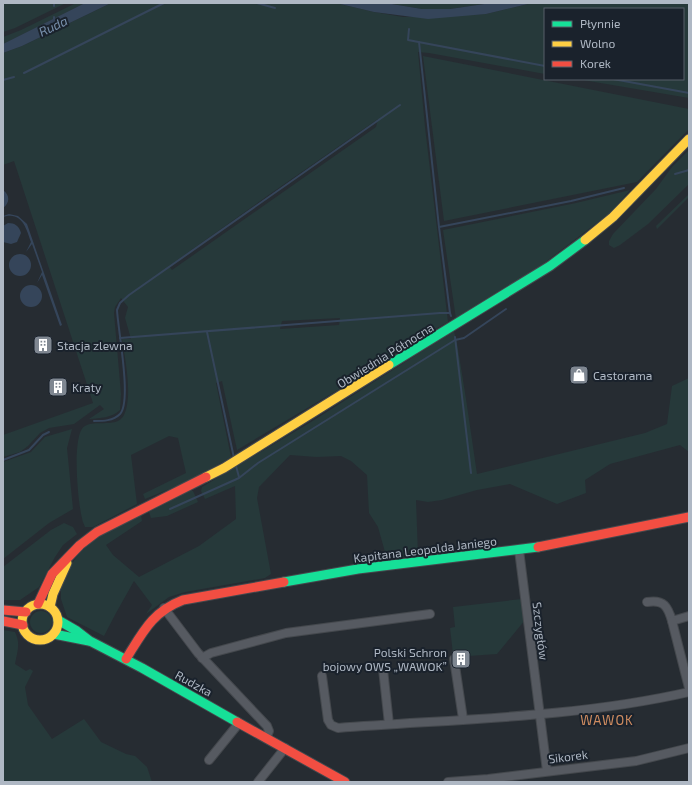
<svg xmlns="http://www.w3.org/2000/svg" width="692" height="785" font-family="'Exo 2',sans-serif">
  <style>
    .green { fill: #26393a; fill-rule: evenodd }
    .water { fill: #35455a }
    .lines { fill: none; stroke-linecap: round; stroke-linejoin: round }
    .stream { stroke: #35455a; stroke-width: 2 }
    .street-casing { stroke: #44484d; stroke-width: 10 }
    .fast-casing { stroke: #44484d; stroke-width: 11 }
    .slow-casing { stroke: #44484d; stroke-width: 11 }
    .jam-casing { stroke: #44484d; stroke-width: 11 }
    .street { stroke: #565a61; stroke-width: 8 }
    .fast { stroke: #16e098; stroke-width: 9 }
    .slow { stroke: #ffcf43; stroke-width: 9 }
    .jam { stroke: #f24e42; stroke-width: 9 }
    .labels { text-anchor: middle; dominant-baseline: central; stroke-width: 4; stroke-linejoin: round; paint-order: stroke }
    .poi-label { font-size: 12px; fill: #afb8c4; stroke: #1a222c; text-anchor: start }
    .street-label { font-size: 12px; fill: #afb8c4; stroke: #1a222c }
    .water-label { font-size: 13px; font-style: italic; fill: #7890ac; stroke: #1a222c }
    .neighbourhood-label { font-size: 13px; letter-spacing: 1px; fill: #cf8c60; stroke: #1a222c }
  </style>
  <rect width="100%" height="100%" fill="#262c32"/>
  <g class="green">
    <polygon points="3,3 66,3 15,28 3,32"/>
    <polygon points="76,3 85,3 3,44 3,37 21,30"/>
    <path d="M111,3H336L374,12L403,17L486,14L532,3H689V98L577,79H683V9H545V74L429,53L418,52L425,127L448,322L396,351L388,360L237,450L222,381L216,383L231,457L192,480L145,499L143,494L186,473L178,438L169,436L131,455L137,504L93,527H85C84,524 82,521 82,518C78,504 71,433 85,426C95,419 117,429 124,415C133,397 125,358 122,339H131L125,318L128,307L121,298L115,307L114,313L121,394L120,410C111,418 101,418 89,419L104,409L100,405L74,424L49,428L40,433L28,446L20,452L3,457V435L93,403L14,161L3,165V53L22,46ZM378,119L376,127L172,270L169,266L270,194ZM340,318L339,325L280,329L282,321Z"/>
    <polygon points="386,3 491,3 450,9 422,9"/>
    <polygon points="423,56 689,109 689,129 637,182 444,221"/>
    <polygon points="689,150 689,184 648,224 620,245 614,248 609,245 609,241 613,234 656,189 672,167"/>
    <polygon points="630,190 611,212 543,264 456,319 443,230 576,203"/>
    <polygon points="689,194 689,197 657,229 656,226"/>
    <path d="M454,331L457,343L466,399L477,474L645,433L667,424L672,386L689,378V452L680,445L610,464L585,480L586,493L557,504L510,484L477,490L442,500L428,502L416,500L418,555L384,559H381V553L385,552L378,527L369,513L367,475L351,461L341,456L316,457L290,455L259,487L257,498L271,574L265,578L185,592L169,597L146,614L152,605L134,581L116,613L104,636L67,617L61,599V591L58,589C63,580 67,570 73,562C89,538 116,527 141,515L142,521L106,545L113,555L139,577L199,546L236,519L235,486L205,499L201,491L202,487L311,422Z"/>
    <polygon points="72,429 67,448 73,509 49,523 3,559 3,462 31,452 45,437"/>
    <polygon points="189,491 193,491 198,502 167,516 151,518 149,512"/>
    <polygon points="64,523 73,527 77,534 63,545 55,557 39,587 20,600 3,600 3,567 51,530"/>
    <polygon points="522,599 525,620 497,654 469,656 466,660 463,651 453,654 450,628 455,627 453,607"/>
    <circle cx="41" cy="622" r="11"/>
    <path d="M3,630L15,632C21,644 17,652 15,664L26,671L30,669L33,671L25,687L28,705L52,739L84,719L101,742L126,754L135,756L147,767L152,782H3Z"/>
  </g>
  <g class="water">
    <polygon points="85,3 111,3 22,46 3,53 3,44"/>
    <polygon points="336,3 386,3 422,9 450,9 491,3 532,3 486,14 428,19 374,12"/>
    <path d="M3,190C10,195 10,203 3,208Z"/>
    <path d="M9,214L18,216L27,224L62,325L60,326L42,275L37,283L42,272L32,244L26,252L31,242C26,228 22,211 3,217V216Z"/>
    <path d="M8,223C15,223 19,226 21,233L17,242L11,244L3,242V226Z"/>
    <circle cx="20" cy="265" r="11"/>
    <circle cx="31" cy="296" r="11"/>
  </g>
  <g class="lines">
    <g class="stream">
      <polyline points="257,3 275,8"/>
      <polyline points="54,6 54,3"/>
      <polyline points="54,17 54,19"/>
      <polyline points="409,29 408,40 545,66"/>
      <polyline points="419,42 439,227 450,313"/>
      <polyline points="24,73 164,3"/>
      <polyline points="613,79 689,93"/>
      <polyline points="3,80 14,77"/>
      <polyline points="675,174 689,170"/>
      <polyline points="439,227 571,201 624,188"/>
      <polyline points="207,332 234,458"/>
      <polyline points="455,337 471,473"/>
      <polyline points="120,338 440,313 450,313 451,316"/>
      <path d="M94,421C103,421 113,421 120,414C132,401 118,330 117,310L120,303L129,295L400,105"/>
      <polyline points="3,460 29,450 43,435 49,432"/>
      <polyline points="236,466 239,477"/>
      <polyline points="170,509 239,478 258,463 455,340 464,338 506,309"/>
    </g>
    <g class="street-casing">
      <g id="street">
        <polyline points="519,550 547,771"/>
        <path d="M647,602C664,599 668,607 672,621L689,616"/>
        <polyline points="164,608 198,653 267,726 269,731 266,738"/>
        <polyline points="672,621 689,688"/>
        <polyline points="202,658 211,653 286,633 430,614"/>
        <polyline points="454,659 463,719"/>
        <polyline points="383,669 389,724"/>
        <path d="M322,676L328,720L331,725L338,728C455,719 575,718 689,692"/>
        <polyline points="209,760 239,723"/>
        <polyline points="258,782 285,748"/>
        <polyline points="448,782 488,779 636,761 689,748"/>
      </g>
    </g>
    <g class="fast-casing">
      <g id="fast">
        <polyline points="389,365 550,266 585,240"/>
        <polyline points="284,582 358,569 538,547"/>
        <polyline points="58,620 77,631 90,641 142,668 237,722"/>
        <polyline points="54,634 89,641"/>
      </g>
    </g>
    <g class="slow-casing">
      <g id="slow">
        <polyline points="585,240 613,217 689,139"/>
        <polyline points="206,477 224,468 389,365"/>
        <circle cx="40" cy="622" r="18"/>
        <polyline points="50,607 53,594 67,563"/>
      </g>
    </g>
    <g class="jam-casing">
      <g id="jam">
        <polyline points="538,547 689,517"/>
        <polyline points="38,604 52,574 80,545 97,532 206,477"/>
        <polyline points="3,610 26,612"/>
        <polyline points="3,621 23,625"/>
        <path d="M126,659C143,632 152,612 183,600L284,582"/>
        <polyline points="237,722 345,782"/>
      </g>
    </g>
    <use href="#street" class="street"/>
    <use href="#fast" class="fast"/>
    <use href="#slow" class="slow"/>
    <use href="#jam" class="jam"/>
  </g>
  <defs>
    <g id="building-square" transform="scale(1)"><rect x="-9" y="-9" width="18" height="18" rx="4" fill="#7f8791" stroke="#1a222c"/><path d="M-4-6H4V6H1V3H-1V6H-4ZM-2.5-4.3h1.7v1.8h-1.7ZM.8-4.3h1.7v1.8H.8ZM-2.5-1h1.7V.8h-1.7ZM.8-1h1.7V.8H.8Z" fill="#fff"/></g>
    <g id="shop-square" transform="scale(1)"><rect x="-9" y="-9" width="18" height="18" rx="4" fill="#7f8791" stroke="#1a222c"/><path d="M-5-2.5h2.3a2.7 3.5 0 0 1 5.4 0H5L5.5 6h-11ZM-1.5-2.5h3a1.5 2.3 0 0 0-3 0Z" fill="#fff"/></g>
  </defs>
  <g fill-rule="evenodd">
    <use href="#building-square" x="43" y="345"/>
    <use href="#shop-square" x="579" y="375"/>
    <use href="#building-square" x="58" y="387"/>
    <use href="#building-square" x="461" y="659"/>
  </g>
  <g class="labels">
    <g class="poi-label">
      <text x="57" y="345">Stacja zlewna</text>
      <text x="593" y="375">Castorama</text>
      <text x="72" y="387">Kraty</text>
      <text x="447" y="652" text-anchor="end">Polski Schron<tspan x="447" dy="14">bojowy OWS „WAWOK”</tspan></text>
    </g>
    <g class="street-label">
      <text transform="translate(385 355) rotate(-32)">Obwiednia Północna</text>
      <text transform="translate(425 549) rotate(-7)">Kapitana Leopolda Janiego</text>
      <text transform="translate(541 631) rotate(83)">Szczygłów</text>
      <text transform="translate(194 683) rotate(29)">Rudzka</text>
      <text transform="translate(568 756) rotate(-7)">Sikorek</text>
    </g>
    <g class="water-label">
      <text transform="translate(53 26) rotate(-25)">Ruda</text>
    </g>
    <g class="neighbourhood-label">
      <text x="607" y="720">WAWOK</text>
    </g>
  </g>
  <rect width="692" height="785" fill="none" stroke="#afb8c4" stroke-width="8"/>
  <rect x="544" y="8" width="140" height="72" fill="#1a222c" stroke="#565e69"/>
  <rect x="552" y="21" width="20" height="6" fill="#16e098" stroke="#565e69"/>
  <text x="580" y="28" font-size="12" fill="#afb8c4">Płynnie</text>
  <rect x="552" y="41" width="20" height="6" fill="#ffcf43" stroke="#565e69"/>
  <text x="580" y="48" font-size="12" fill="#afb8c4">Wolno</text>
  <rect x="552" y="61" width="20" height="6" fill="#f24e42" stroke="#565e69"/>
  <text x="580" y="68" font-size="12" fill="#afb8c4">Korek</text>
</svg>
